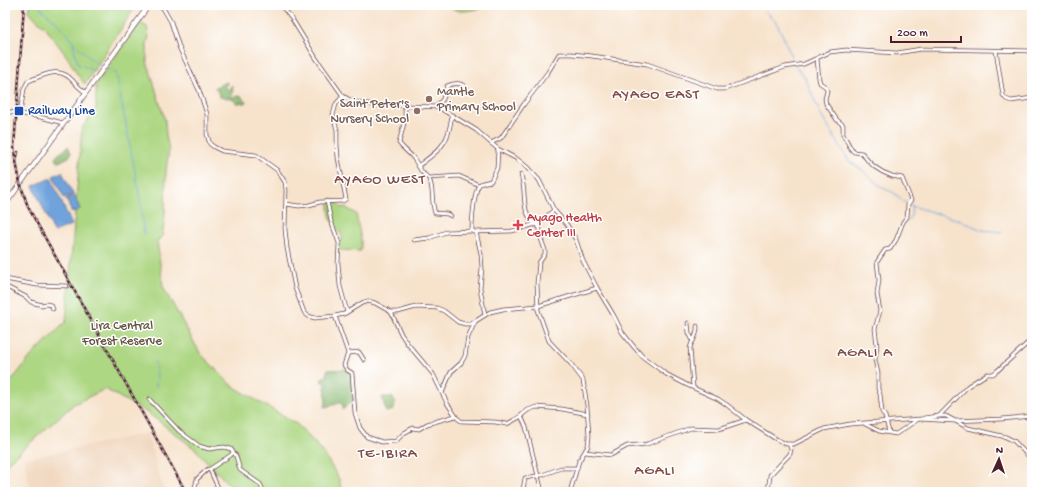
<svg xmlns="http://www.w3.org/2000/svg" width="1037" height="497" font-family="'Gochi Hand',sans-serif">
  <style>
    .built { fill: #f0d6bc }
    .green { fill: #add783; stroke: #7c7b57 }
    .forest { fill: #8ab871; stroke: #6a6c4e }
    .water { fill: #70a3dc; stroke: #5d6184 }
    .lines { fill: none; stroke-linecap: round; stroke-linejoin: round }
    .stream { stroke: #70a3dc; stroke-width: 1 }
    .minor-casing { stroke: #643c43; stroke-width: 4.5 }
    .major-casing { stroke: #643c43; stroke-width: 5.5 }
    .minor { stroke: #fff; stroke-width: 3 }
    .major { stroke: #fff; stroke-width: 4 }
    .rail-casing { stroke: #4a1f2b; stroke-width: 2.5 }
    .rail { stroke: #fff; stroke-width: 1; stroke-dasharray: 3; stroke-linecap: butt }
    .education-dot { fill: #8d6e63; stroke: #fff; stroke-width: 1.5 }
    .transit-dot { fill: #1a4fb4; stroke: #fff; stroke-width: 1.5 }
    .health-dot { fill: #e0444e; stroke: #fff; stroke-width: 1.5 }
    .labels { text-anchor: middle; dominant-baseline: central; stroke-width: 3; stroke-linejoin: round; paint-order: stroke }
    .education-label { font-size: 13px; fill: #785e54; stroke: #fff; text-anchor: start }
    .transit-label { font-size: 13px; fill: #164399; stroke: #fff; text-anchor: start }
    .health-label { font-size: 13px; fill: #be3a42; stroke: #fff; text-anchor: start }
    .park-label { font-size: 13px; fill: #685645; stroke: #fff }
    .quarter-label { font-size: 15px; letter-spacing: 1px; fill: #804d46; stroke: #fff }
  </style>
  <rect width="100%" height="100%" fill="#fff"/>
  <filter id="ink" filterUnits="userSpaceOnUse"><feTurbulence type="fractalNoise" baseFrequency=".025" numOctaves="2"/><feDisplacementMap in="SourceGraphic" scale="8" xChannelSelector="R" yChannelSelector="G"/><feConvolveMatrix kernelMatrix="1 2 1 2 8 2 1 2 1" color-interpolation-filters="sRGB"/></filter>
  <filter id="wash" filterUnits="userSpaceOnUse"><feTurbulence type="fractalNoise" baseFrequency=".012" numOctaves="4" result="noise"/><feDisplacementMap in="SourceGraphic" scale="16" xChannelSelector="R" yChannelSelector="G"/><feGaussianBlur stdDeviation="0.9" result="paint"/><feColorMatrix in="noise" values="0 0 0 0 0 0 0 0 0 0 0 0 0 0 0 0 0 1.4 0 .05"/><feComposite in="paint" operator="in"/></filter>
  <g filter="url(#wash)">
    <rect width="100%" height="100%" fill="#f7e3cc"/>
    <polygon class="built" points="147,433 164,492 31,492 24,459"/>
    <g class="green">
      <polygon points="30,5 128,5 128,7 134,9 85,84 77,74 68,58 45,27 36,19 29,11"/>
      <path d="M447,5H491C478,9 459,16 447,5Z"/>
      <polygon points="140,23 147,27 149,36 147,44 147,61 165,120 166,136 169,150 166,171 165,214 162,238 157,240 163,287 200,353 231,385 298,425 323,452 339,479 342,492 236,492 195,449 148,413 105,389 74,404 5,465 5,389 32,355 66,322 82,128 96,109 96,84"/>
      <path d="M329,202H336L342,208L345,207L356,214L361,240V251L339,250V240L342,241C344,233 338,233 335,226V224C329,219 329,210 329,202Z"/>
    </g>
    <g class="forest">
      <path d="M227,82L226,89L228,90L232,85L233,88L231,90L233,91L231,98L235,97L237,96H241L246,102L244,104L241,102L237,104C232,96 226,99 219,97L218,92L215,87Z"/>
      <path d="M68,146L71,153L69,157L59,162L55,159C57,153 64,152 68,146Z"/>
      <polygon points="351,369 353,403 348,404 343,410 343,405 340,403 325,407 326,402 325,383 321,381 323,377 327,377 327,370"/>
      <polygon points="382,397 392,397 395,401 394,410 386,412"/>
    </g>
    <g class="water">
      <polygon points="62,172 73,194 64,198 53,176"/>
      <polygon points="51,178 72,225 54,232 33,186"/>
      <polygon points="74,195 80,209 72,213 66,199"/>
    </g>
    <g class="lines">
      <g class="stream">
        <polyline points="37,5 60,25 67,33 73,42 76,58 78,64 94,71"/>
        <polyline points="759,5 776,22 783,36 794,64"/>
        <polyline points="73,42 95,63 101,66"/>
        <polyline points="796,67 804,76 822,117 849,161 862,170 881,187 894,193 906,203"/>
        <polyline points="106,68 116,73 140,198 144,234"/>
        <polyline points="912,206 959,220 982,230 1002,232"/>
        <polyline points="908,221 911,216 912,205 909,205"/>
        <path d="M155,361C155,372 159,374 156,386"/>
      </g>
    </g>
  </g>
  <g filter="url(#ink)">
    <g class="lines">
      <g class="minor-casing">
        <g id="minor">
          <polyline points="158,5 163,8 171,22 179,47 199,90 207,114 207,135 210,144 214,147 222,151 256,155 277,170 285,182 286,190 285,229 287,248 295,288 304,312 308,316 315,318 335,316 344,314 362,303 368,301 375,303 391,312 401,334 407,343 433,374 447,403 457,418 461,421 495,422 507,424 518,418 528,410 536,407 562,409 588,414"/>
          <polyline points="281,5 292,19 316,58 338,89 343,96 350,100 359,103 379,105 438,107 476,130 498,149 517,159 527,167 539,180 554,210 567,225 576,240 583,261 597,288 614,316 622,332 634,347 643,357 666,374 687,385 718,399 727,405 746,420 776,439 786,444 794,444 824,429 850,424 920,419 954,421 1002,419 1032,416"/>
          <polyline points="996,51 1003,95 1006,99 1011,101 1032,98"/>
          <path d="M817,59L819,79L820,83L826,87L827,91L825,99L826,104L837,120L843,125V135C848,140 848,147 854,152L862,153C869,164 880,172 892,176C896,177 898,177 902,178L911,200L908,204L907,217L903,222L896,240L890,249L885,250L877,262L879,280L877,294L880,311L875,329L877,345L875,360L878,373V389L880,394L882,412L885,416L889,432"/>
          <path d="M405,107V119L399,143C403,149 410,153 414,159C417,163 419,168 422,172C424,175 427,176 429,179C434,187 431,203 435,213L447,214L451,216"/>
          <path d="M436,107L443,99L447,86C453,83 461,82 465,87"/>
          <polyline points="5,111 40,117 63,123"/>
          <path d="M20,113L24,89L28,81C42,76 58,66 71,79C76,84 79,88 85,92"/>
          <polyline points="491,143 501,138 524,104 548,72 559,54 572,54 592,56 647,64 717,89 725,89 785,67 804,64 830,52 846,50 897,53 921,49 1032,51"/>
          <path d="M498,149L497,168L491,181C488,182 482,182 479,185C474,191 472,222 472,230L473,232L512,231L539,223L554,210"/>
          <path d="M418,166C430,157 443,149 448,134C450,128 451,121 452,115"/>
          <path d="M521,174C522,180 524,187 524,193C525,208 525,213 535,225"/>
          <polyline points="429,178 459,176 479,185"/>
          <polyline points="1032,197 1032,199"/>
          <polyline points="327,201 331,221 339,243 338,263 340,286 347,312"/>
          <polyline points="286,204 299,206 309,205 320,202 343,201 346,199 338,158 337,144 337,130 333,115 336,104 343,96"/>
          <polyline points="537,224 540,229 540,236 545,250 545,254 539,263 537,283 538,310 549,341 571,364 583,380 587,406 589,436 588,446 579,461 570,492"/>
          <polyline points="476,232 481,254 482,268 480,288 485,315"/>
          <polyline points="414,240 429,238 446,232 473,231"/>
          <polyline points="5,279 37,285 67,286"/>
          <polyline points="5,286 26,297 31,302 42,305 46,304 51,305 53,309"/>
          <polyline points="391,312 398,312 416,307 437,308 444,311 458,322 465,324 471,324 490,312 503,309 538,306 597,288"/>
          <polyline points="335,316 348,353 344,365 347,370 352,373 355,413 360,428 367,437 382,442 396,441 404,433 413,428 419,429 427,424 455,416"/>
          <polyline points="688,323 689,333 693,341"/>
          <polyline points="348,353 359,352 364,360"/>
          <path d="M693,387L690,348C692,339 698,337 697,326"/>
          <polyline points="442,393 451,372 461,363 465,356 468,337 475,322"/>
          <polyline points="149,399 179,431 199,446 209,449 224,447 231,449 236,456 240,470 260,484 264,492"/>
          <polyline points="521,416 526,427 542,492"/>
          <polyline points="939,416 968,386 987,374 993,374 997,371 1032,339"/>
          <polyline points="924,418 939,416 946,416 968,428 1006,437 1014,441 1032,460"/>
          <polyline points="865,424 879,431 896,434 917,420"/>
          <polyline points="585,452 611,455 627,446 647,444 691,428 719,429 746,420"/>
          <polyline points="210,469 231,455 233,452"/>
          <polyline points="523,490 525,478 542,475 561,468 577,468"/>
          <polyline points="194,492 197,479 208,469 210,470 220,492"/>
          <polyline points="768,492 770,475 790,454 791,449 789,444"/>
        </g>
      </g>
      <g class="major-casing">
        <polyline id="major" points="5,205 149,5"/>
      </g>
      <use href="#minor" class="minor"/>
      <use href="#major" class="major"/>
      <g class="rail-casing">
        <g id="rail">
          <polyline points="18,152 16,161 20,183 28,207 186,492"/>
          <polyline points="15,159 14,147 24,5"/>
        </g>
      </g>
      <use href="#rail" class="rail"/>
    </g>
  </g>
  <g class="education-dot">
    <circle cx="429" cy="99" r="4"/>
    <circle cx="417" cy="111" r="4"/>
  </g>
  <rect class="transit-dot" x="14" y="106" width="10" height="10" rx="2"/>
  <path class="health-dot" d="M516 219h4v4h4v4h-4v4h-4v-4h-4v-4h4z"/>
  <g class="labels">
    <g class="education-label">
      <text x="437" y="92">Mantle<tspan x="437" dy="15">Primary School</tspan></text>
      <text x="409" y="104" text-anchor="end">Saint Peter's<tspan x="409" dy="15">Nursery School</tspan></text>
    </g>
    <g class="transit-label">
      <text x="28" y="111">Railway Line</text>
    </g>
    <g class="health-label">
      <text x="527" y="218">Ayago Health<tspan x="527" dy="15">Center III</tspan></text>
    </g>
    <g class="park-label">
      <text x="122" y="326">Lira Central<tspan x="122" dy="15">Forest Reserve</tspan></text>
    </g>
    <g class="quarter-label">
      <text x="656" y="95">AYAGO EAST</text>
      <text x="380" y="180">AYAGO WEST</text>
      <text x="865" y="353">AGALI A</text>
      <text x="388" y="454">TE-IBIRA</text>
      <text x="655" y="471">AGALI</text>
    </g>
  </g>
  <rect width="1037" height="497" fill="none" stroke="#fff" stroke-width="20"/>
  <g transform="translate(999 459) rotate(3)" stroke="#ffffff" stroke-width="3" paint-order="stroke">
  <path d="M0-3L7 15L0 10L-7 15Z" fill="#4a1f2b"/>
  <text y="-6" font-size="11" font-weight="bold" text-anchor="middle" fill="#4a1f2b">N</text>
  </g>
  <path d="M891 36v6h70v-6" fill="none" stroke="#4a1f2b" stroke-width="2"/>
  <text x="897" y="36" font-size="12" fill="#4a1f2b" stroke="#ffffff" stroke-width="3" paint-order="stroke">200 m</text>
</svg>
